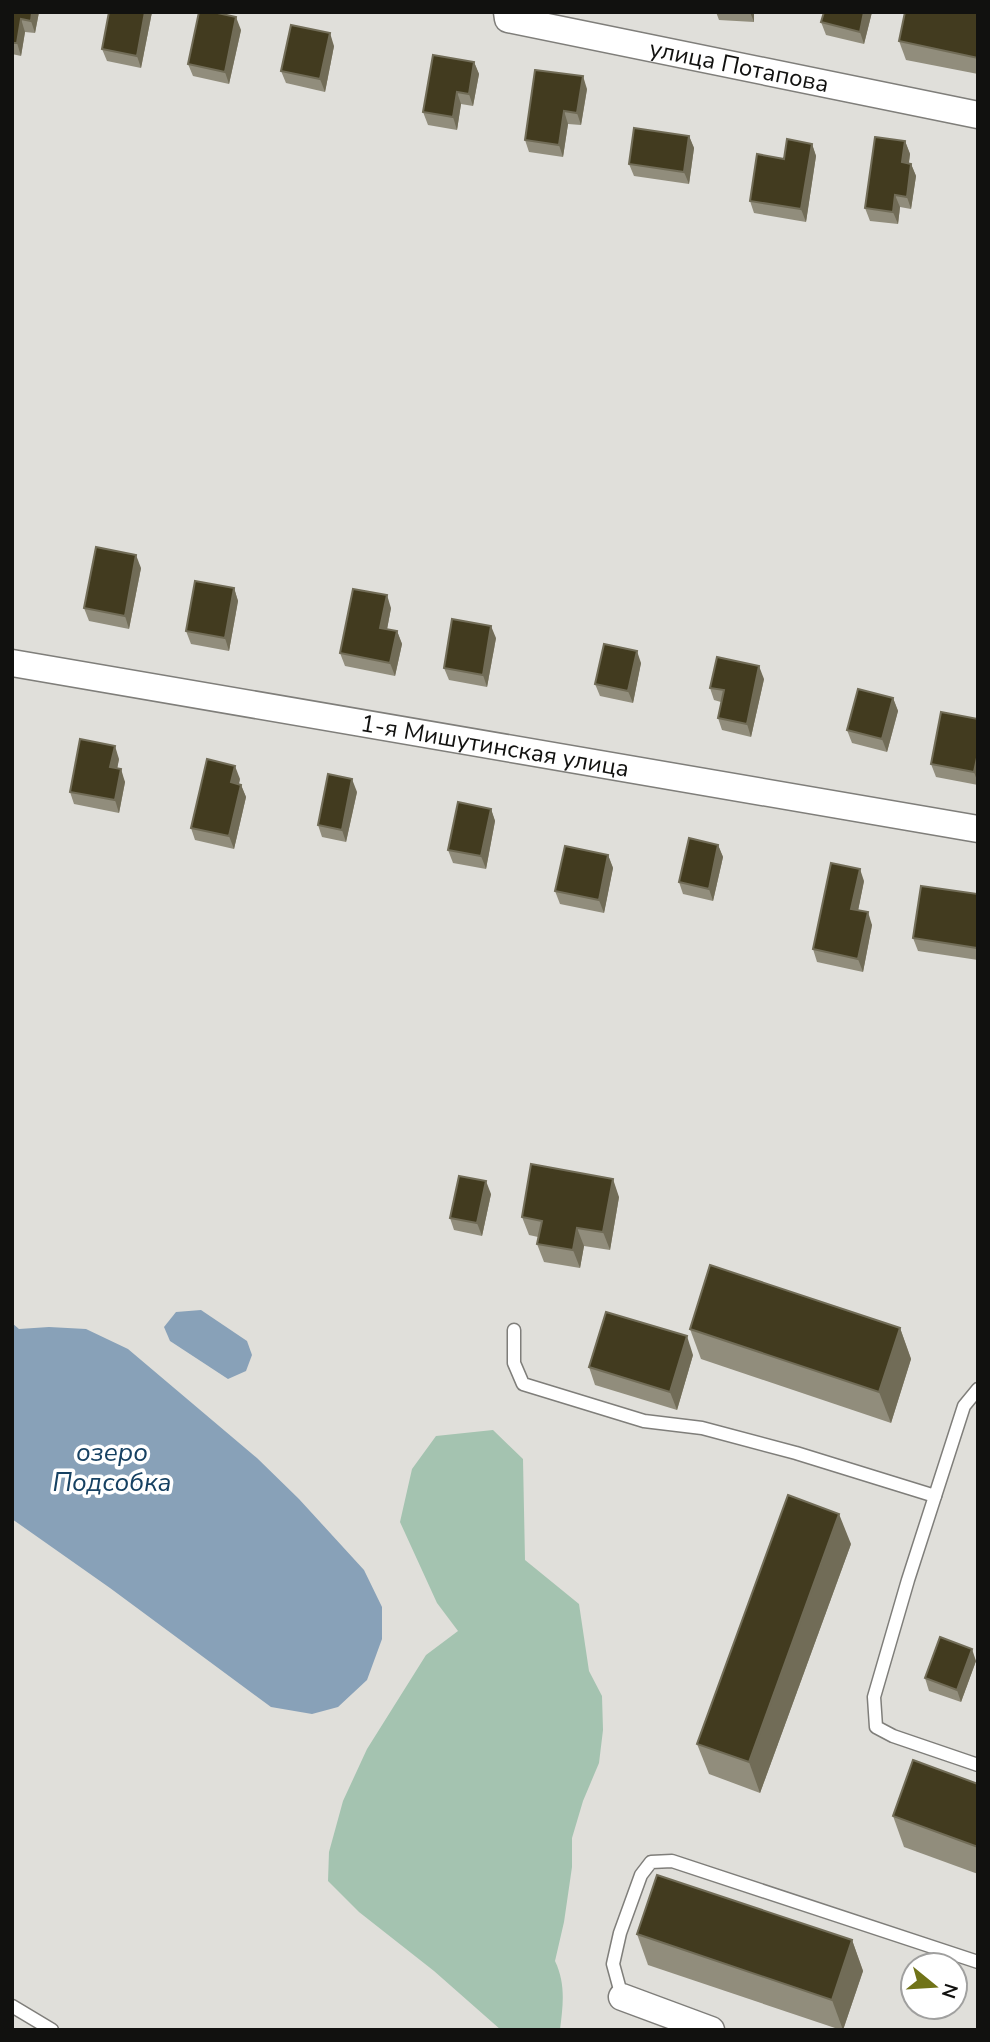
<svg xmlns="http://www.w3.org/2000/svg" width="990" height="2042" font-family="'Nunito Sans',sans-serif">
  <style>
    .green { fill: #a4c3b0 }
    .water { fill: #88a1b8 }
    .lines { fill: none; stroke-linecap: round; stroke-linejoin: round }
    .lane-casing { stroke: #7f7e7a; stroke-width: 15 }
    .street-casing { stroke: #7f7e7a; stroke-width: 29 }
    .lane { stroke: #fff; stroke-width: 12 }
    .street { stroke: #fff; stroke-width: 26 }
    .wall { fill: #918d7c }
    .shaded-wall { fill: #716c57 }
    .building { fill: #423b1f; stroke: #716c57; stroke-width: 2 }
    .labels { text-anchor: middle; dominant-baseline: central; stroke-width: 7; stroke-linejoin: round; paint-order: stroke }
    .street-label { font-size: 24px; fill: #11110f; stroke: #fff }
    .water-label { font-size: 26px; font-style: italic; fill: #164162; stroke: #fff }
  </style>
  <rect width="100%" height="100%" fill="#e0dfda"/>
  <path class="green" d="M493,1430L523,1459L525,1560L579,1604L589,1671L602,1696L603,1730L599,1763L583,1801L572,1838V1867L564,1922L555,1961C566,1984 563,2005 560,2030H501L434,1971L359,1912L328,1881L329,1852L343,1801L367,1749L426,1655L458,1631L437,1603L400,1522L412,1469L436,1436Z"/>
  <g class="water">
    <polygon points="201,1310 247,1341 252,1355 246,1371 228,1379 170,1341 164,1327 176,1312"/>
    <polygon points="12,1323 19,1329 49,1327 86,1329 128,1349 257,1458 299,1499 364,1570 382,1607 382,1639 367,1680 338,1707 312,1714 271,1707 110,1588 12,1519"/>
  </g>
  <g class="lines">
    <g class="lane-casing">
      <g id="lane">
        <polyline points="514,1330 514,1363 523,1384 644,1421 702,1428 796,1453 935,1496"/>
        <polyline points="978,1389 964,1406 908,1580 874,1697 876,1727 893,1736 978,1765"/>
        <polyline points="622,1997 613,1964 620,1933 641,1875 651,1862 672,1861 978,1962"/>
        <polyline points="12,2006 52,2030"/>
      </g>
    </g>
    <g class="street-casing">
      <g id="street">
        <path id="s1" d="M507,12L508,19L978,115"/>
        <path id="s2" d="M12,663L978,829"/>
        <polyline points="622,1997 711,2030"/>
      </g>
    </g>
    <use href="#lane" class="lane"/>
    <use href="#street" class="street"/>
  </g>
  <g class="wall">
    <polygon points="12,12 39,12 35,33 25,32 21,56 12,54"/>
    <polygon points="152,12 141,68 107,61 102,49"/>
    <polygon points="716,12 754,12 754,22 719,20"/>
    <polygon points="872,12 864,44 826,35 821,22"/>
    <polygon points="978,12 978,74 906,60 899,41"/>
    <polygon points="241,30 229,84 193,76 188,64"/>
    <polygon points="334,46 325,92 286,83 281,71"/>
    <polygon points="474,62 479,74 473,106 461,104 457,130 428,125 423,112"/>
    <polygon points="587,89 581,125 568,124 563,157 529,152 525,140"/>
    <polygon points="689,136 694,148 689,184 634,176 629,164"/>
    <polygon points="905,141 910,154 909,163 911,164 916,176 911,209 900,207 898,224 870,221 865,208"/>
    <polygon points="812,144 816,156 806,222 754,213 750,201 784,159"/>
    <polygon points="141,568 129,629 89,621 84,608"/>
    <polygon points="234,588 238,601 229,651 191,644 186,631"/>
    <polygon points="391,608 387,629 397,631 402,644 395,676 345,666 340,653"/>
    <polygon points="496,638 487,687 449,680 444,668"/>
    <polygon points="641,663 633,703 600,696 595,684"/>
    <polygon points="764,679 751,737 722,730 718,718 721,702 714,700 710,688"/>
    <polygon points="893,698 898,711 887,752 852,743 847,730"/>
    <polygon points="978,719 978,785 936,777 931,764"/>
    <polygon points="119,759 117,768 125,782 119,813 74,804 70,792"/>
    <polygon points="240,779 239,784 241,785 246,797 234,849 195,840 191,828"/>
    <polygon points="357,792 346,842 322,837 318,825"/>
    <polygon points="491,809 495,821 486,869 453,863 448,850"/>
    <polygon points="718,845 723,857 713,901 683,894 679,882"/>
    <polygon points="608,855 613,868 604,913 560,904 555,891"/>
    <polygon points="864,881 858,910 872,925 863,972 817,962 813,949"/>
    <polygon points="978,894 978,960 918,951 913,938"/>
    <polygon points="491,1194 482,1236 454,1230 450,1218"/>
    <polygon points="619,1197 610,1250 584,1246 580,1268 544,1262 537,1244 538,1237 529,1235 522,1217"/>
    <polygon points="900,1328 911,1359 891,1423 701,1359 690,1329"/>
    <polygon points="693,1355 677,1410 595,1385 589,1367"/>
    <polygon points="851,1544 760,1793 709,1774 697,1744"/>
    <polygon points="976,1661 961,1702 929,1691 925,1678"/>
    <polygon points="978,1784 978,1874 904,1847 893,1816"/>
    <polygon points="637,1934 852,1940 863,1971 843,2030 841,2030 648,1965"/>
  </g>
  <g class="shaded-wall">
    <polygon points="32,12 39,12 35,33 31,21"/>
    <polygon points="145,12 152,12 141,68 137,56"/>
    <polygon points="750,12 754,12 754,22"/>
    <polygon points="864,12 872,12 864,44 860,32"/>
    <polygon points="236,17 241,30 229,84 225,72"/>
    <polygon points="21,19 25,32 21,56 17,43"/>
    <polygon points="330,33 334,46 325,92 320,79"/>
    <polygon points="474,62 479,74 473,106 469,94"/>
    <polygon points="583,76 587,89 581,125 577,113"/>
    <polygon points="457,92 461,104 457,130 453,117"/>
    <polygon points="564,111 568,124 563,157 559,145"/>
    <polygon points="689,136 694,148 689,184 684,172"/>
    <polygon points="905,141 910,154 907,175 902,162"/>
    <polygon points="812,144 816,156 806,222 801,209"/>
    <polygon points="911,164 916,176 911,209 907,197"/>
    <polygon points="895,195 900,207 898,224 893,212"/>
    <polygon points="136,555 141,568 129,629 125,616"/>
    <polygon points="234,588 238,601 229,651 225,638"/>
    <polygon points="387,595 391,608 385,640 380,628"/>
    <polygon points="491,626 496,638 487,687 483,675"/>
    <polygon points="397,631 402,644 395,676 390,663"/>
    <polygon points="637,651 641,663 633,703 628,691"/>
    <polygon points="759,666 764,679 751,737 747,724"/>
    <polygon points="893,698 898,711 887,752 882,739"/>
    <polygon points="115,746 119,759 115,780 110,767"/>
    <polygon points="978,753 978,783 974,772"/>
    <polygon points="235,766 240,779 236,795 231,782"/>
    <polygon points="121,769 125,782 119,813 115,800"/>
    <polygon points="352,779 357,792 346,842 342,830"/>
    <polygon points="241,785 246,797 234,849 229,836"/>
    <polygon points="491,809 495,821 486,869 481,856"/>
    <polygon points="718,845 723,857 713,901 709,889"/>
    <polygon points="608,855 613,868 604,913 599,900"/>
    <polygon points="860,869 864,881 856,921 851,909"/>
    <polygon points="868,912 872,925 863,972 858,959"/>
    <polygon points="613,1179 619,1197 610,1250 603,1232"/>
    <polygon points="486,1181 491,1194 482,1236 477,1223"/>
    <polygon points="577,1228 584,1246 580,1268 573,1250"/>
    <polygon points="900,1328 911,1359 891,1423 879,1392"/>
    <polygon points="687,1336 693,1355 677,1410 670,1392"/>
    <polygon points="839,1514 851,1544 760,1793 749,1762"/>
    <polygon points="972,1649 976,1661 961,1702 957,1690"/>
    <polygon points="852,1940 863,1971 843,2030 832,2000"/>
  </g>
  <g class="building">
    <polygon points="12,12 32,12 31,21 21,19 17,43 12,43"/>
    <polygon points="109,12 145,12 137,56 102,49"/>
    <polygon points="199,12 213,12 236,17 225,72 188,64"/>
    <polygon points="824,12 864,12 860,32 821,22"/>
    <polygon points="905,12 978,12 978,58 899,41"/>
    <polygon points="291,25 330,33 320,79 281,71"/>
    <polygon points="433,55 474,62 469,94 457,92 453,117 423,112"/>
    <polygon points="535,70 583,76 577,113 564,111 559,145 525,140"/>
    <polygon points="634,128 689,136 684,172 629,164"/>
    <polygon points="875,137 905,141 902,162 911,164 907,197 895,195 893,212 865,208"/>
    <polygon points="787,139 812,144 801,209 750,201 757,154 784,159"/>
    <polygon points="96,547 136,555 125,616 84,608"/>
    <polygon points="195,581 234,588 225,638 186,631"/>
    <polygon points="353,589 387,595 380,628 397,631 390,663 340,653"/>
    <polygon points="452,619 491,626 483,675 444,668"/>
    <polygon points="604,644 637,651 628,691 595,684"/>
    <polygon points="717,657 759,666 747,724 718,718 724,690 710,688"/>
    <polygon points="858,689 893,698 882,739 847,730"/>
    <polygon points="941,712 978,719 978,753 974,772 931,764"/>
    <polygon points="80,739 115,746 110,767 121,769 115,800 70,792"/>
    <polygon points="207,759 235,766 231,782 241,785 229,836 191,828"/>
    <polygon points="328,774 352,779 342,830 318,825"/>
    <polygon points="458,802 491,809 481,856 448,850"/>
    <polygon points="689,838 718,845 709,889 679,882"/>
    <polygon points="565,846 608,855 599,900 555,891"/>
    <polygon points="831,863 860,869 851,909 868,912 858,959 813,949"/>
    <polygon points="921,886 978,894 977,948 913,938"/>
    <polygon points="531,1164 613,1179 603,1232 577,1228 573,1250 537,1244 542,1221 522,1217"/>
    <polygon points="459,1176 486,1181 477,1223 450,1218"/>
    <polygon points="710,1265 900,1328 879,1392 690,1329"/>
    <polygon points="606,1312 687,1336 670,1392 589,1367"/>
    <polygon points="788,1495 839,1514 749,1762 697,1744"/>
    <polygon points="940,1637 972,1649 957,1690 925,1678"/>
    <polygon points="913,1760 978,1784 978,1847 893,1816"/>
    <polygon points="657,1875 852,1940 832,2000 637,1934"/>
  </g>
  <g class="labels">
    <g class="street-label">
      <text stroke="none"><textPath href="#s1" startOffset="243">улица Потапова</textPath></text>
      <text stroke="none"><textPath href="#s2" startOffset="490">1-я Мишутинская улица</textPath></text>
    </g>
    <g class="water-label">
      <text x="112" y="1452">озеро<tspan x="112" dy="30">Подсобка</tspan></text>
    </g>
  </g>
  <rect width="990" height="2042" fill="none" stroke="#11110f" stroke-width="28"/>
  <g transform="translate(934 1986) rotate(108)"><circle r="33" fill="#ffffff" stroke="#a0a09f" stroke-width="2"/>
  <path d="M0-5L12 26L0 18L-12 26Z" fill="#707318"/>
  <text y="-10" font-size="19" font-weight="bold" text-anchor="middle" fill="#11110f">N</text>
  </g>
</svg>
